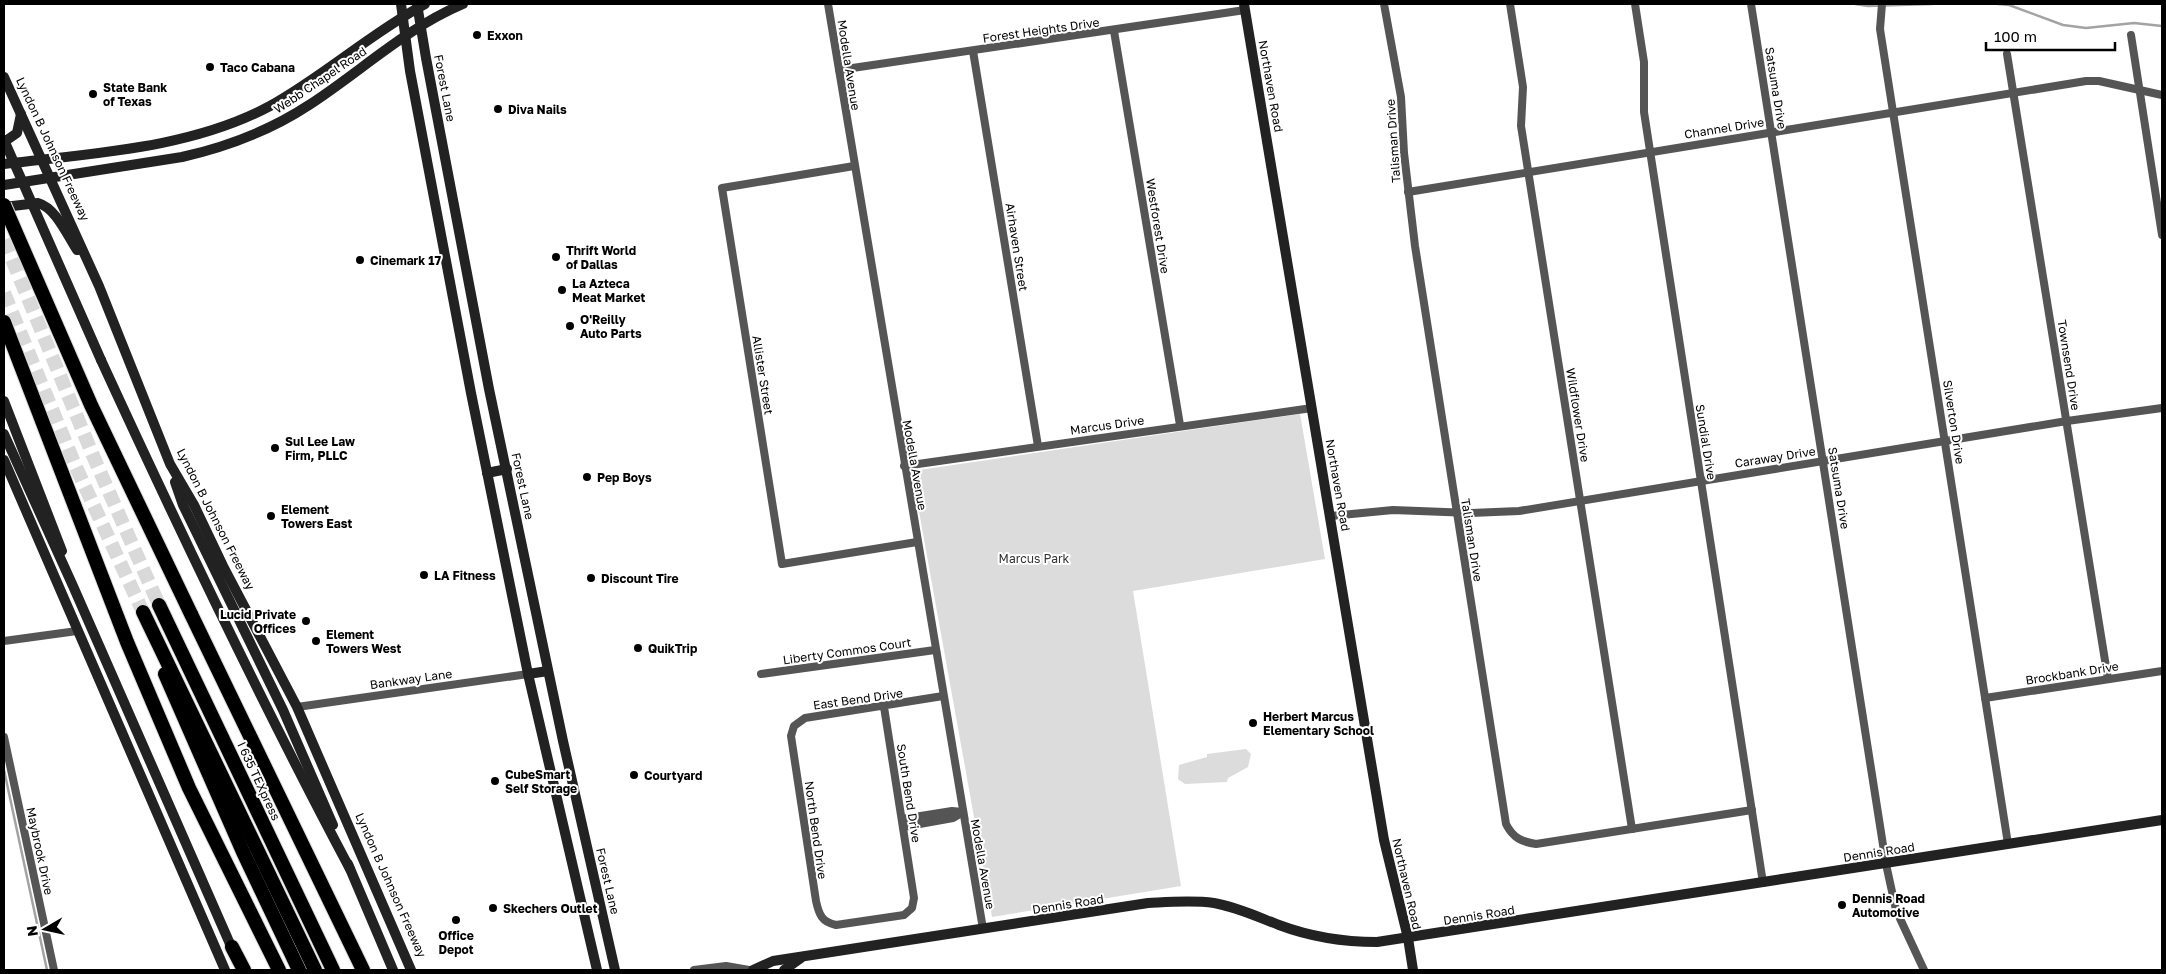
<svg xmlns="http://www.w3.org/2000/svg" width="2166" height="974" font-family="'Golos Text',sans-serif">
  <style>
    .green { fill: #dcdcdc }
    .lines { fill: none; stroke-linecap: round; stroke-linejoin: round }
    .stream { stroke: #a3a3a3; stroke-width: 2.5 }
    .highway-tunnel { stroke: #d9d9d9; stroke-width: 14; stroke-dasharray: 14 7; stroke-linecap: butt }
    .highway-casing { stroke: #dbdbdb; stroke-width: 16 }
    .street { stroke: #555; stroke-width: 8 }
    .secondary { stroke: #222; stroke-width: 10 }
    .highway { stroke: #000; stroke-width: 14 }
    .highway-bridge-casing { stroke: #dbdbdb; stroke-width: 16; stroke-linecap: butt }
    .secondary-bridge { stroke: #222; stroke-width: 10 }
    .highway-bridge { stroke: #000; stroke-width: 14 }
    .poi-dot { fill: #000; stroke: #fff; stroke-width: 2 }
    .labels { text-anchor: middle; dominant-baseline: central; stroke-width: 4; stroke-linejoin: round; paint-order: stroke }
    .street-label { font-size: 12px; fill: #000; stroke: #fff }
    .poi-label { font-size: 12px; font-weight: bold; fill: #000; stroke: #fff; text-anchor: start }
    .park-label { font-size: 12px; fill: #333; stroke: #fff }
  </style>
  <rect width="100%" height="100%" fill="#fff"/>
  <g class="green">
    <polygon points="1300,414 1325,559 1133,591 1181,886 992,917 913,478 919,470"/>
    <polygon points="1246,749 1251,754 1248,767 1228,778 1227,782 1185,784 1178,779 1179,765 1207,757 1207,754"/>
  </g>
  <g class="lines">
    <g class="stream">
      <polyline points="1855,4 1868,6 1932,4"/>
      <polyline points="1998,4 2009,5 2063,25 2086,28 2134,23 2162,26"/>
      <polyline points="4,770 47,970"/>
    </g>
    <g class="highway-tunnel">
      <polyline points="4,240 94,458 159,605"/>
      <polyline points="4,293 75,465 143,612"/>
    </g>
    <g class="highway-casing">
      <g id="highway">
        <polyline points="4,322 127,642 189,788 279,970"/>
        <polyline points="159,605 333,970"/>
        <polyline points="143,612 315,970"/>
        <polyline points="191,614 363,970"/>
        <polyline points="165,674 243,852 299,970"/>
        <polyline points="232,947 244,970"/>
      </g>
    </g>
    <g class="street">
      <polyline points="828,4 983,929"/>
      <path d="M1384,4L1401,97L1404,153L1415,246L1506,824C1513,838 1522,842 1536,844L1752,810"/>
      <polyline points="1510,4 1523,87 1521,126 1632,829"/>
      <polyline points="1635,4 1644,62 1644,112 1763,883"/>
      <polyline points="1751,4 1886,864 1896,910 1924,970"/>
      <polyline points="1882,4 1880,29 1893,112 2008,844"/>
      <polyline points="1114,31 1180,425"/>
      <polyline points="2131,35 2162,235"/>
      <polyline points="973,51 1038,446"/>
      <polyline points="2007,54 2108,679"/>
      <polyline points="839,70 1245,10"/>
      <polyline points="854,166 722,188 782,564 917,542"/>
      <polyline points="1408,192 2086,81 2099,81 2162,95"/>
      <polyline points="904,466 1312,408"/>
      <polyline points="1331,516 1393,510 1471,513 1519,511 2067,421 2162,408"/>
      <polyline points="4,641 77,631"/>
      <polyline points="761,674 935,650"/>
      <polyline points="1985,698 2162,671"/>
      <polyline points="297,707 528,674"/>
      <path d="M884,707L914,898L912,908L904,915L836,925C822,922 819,915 816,901L791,736L794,726L805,718L943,696"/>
      <polyline points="4,737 54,970"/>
      <polyline points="902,819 952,811 963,812"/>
      <polyline points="903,827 953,818 963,812"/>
      <polyline points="694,970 726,966 749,970"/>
    </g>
    <g class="secondary">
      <polyline points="401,4 410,71 471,393 528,674 597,970"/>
      <polyline points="417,4 426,58 489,389 563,741 615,970"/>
      <polyline points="1244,4 1384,840 1408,938 1413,970"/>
      <polyline points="4,77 99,286 170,464 194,505 223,566 297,707 411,970"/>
      <polyline points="4,142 17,133 21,114"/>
      <path d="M4,164C92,153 190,149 270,106C324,76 371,33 425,4"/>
      <path d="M4,185L182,157C226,147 271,130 309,105C360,72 406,28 463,4"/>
      <path d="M4,207L38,203C56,208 67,235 77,250"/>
      <path d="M101,360C180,532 261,702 350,869"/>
      <polyline points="4,401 62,551"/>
      <polyline points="4,434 73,586 234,953"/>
      <polyline points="4,460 225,970"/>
      <polyline points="487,473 507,469"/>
      <polyline points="175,482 183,505 283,710 333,825"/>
      <polyline points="528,674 548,671"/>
      <polyline points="348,864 393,970"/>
      <path d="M753,970L773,961L1148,903C1169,902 1192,900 1214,903C1237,907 1258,917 1279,925C1311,937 1343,942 1377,942L2162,820"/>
      <polyline points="784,970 801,958"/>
    </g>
    <use href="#highway" class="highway"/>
    <g class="highway-bridge-casing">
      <polyline id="highway-bridge" points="4,205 91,405 191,614"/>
    </g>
    <polyline class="secondary-bridge" points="4,140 101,360"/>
    <use href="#highway-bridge" class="highway-bridge"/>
  </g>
  <g class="poi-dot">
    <circle cx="477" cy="35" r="5"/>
    <circle cx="210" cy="67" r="5"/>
    <circle cx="93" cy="94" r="5"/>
    <circle cx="498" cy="109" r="5"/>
    <circle cx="556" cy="257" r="5"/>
    <circle cx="360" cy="260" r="5"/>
    <circle cx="562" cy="290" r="5"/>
    <circle cx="570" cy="326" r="5"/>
    <circle cx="275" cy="448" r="5"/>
    <circle cx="587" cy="477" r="5"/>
    <circle cx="271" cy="516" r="5"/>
    <circle cx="424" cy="575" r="5"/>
    <circle cx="591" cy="578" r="5"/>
    <circle cx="306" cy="621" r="5"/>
    <circle cx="316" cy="641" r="5"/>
    <circle cx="638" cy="648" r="5"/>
    <circle cx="1253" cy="723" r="5"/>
    <circle cx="634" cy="775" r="5"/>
    <circle cx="495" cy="781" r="5"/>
    <circle cx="1842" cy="905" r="5"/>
    <circle cx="493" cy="908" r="5"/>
    <circle cx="456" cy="920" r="5"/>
  </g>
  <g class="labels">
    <g class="street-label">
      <text transform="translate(1041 30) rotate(-8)">Forest Heights Drive</text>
      <text transform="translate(849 65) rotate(81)">Modella Avenue</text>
      <text transform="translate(320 80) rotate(-34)">Webb Chapel Road</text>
      <text transform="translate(1271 86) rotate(80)">Northaven Road</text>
      <text transform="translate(445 88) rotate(79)">Forest Lane</text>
      <text transform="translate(1776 88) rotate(81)">Satsuma Drive</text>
      <text transform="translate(1724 128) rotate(-9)">Channel Drive</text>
      <text transform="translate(1393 141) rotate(-94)">Talisman Drive</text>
      <text transform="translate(53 149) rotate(65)">Lyndon B Johnson Freeway</text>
      <text transform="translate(1158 226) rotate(81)">Westforest Drive</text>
      <text transform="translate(1017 247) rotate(81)">Airhaven Street</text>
      <text transform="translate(2069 365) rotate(81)">Townsend Drive</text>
      <text transform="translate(763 375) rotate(81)">Allister Street</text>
      <text transform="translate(1578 415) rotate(81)">Wildflower Drive</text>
      <text transform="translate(1954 422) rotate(81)">Silverton Drive</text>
      <text transform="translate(1107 425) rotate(-8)">Marcus Drive</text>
      <text transform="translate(1706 442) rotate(81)">Sundial Drive</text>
      <text transform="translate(1775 457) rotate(-9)">Caraway Drive</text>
      <text transform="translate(915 465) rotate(80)">Modella Avenue</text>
      <text transform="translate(1338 485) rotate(80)">Northaven Road</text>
      <text transform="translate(523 486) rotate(78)">Forest Lane</text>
      <text transform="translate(1839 488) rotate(81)">Satsuma Drive</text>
      <text transform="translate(216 519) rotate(63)">Lyndon B Johnson Freeway</text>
      <text transform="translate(1472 540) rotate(81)">Talisman Drive</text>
      <text transform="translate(847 651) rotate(-8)">Liberty Commos Court</text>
      <text transform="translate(2072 673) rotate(-9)">Brockbank Drive</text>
      <text transform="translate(411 679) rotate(-8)">Bankway Lane</text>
      <text transform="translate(858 699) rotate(-8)">East Bend Drive</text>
      <text transform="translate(259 781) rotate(65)">I 635 TEXpress</text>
      <text transform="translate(909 793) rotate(81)">South Bend Drive</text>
      <text transform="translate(816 830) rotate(82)">North Bend Drive</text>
      <text transform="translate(40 851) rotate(78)">Maybrook Drive</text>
      <text transform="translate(1879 852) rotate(-9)">Dennis Road</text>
      <text transform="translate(983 864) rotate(80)">Modella Avenue</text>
      <text transform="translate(608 881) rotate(77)">Forest Lane</text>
      <text transform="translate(1407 884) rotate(77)">Northaven Road</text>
      <text transform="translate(391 885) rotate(66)">Lyndon B Johnson Freeway</text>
      <text transform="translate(1068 904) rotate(-9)">Dennis Road</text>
      <text transform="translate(1479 915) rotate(-9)">Dennis Road</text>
    </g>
    <g class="poi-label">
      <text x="487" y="35">Exxon</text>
      <text x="220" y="67">Taco Cabana</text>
      <text x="103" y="87">State Bank<tspan x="103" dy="14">of Texas</tspan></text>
      <text x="508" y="109">Diva Nails</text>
      <text x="566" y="250">Thrift World<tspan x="566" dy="14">of Dallas</tspan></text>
      <text x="370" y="260">Cinemark 17</text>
      <text x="572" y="283">La Azteca<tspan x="572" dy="14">Meat Market</tspan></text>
      <text x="580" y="319">O'Reilly<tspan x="580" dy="14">Auto Parts</tspan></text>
      <text x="285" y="441">Sul Lee Law<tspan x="285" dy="14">Firm, PLLC</tspan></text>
      <text x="597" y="477">Pep Boys</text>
      <text x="281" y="509">Element<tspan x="281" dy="14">Towers East</tspan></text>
      <text x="434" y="575">LA Fitness</text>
      <text x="601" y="578">Discount Tire</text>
      <text x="296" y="614" text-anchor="end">Lucid Private<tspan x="296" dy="14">Offices</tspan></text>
      <text x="326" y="634">Element<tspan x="326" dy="14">Towers West</tspan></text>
      <text x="648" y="648">QuikTrip</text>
      <text x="1263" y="716">Herbert Marcus<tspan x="1263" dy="14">Elementary School</tspan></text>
      <text x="505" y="774">CubeSmart<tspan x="505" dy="14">Self Storage</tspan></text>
      <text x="644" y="775">Courtyard</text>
      <text x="1852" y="898">Dennis Road<tspan x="1852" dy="14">Automotive</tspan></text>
      <text x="503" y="908">Skechers Outlet</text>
      <text x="456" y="935" text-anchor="middle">Office<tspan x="456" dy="14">Depot</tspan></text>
    </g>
    <g class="park-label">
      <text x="1034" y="558">Marcus Park</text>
    </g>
  </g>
  <rect width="2166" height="974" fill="none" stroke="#000000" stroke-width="10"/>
  <g transform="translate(45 929) rotate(261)" stroke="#ffffff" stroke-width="4" paint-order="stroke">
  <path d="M0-4L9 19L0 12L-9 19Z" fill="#000000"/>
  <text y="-8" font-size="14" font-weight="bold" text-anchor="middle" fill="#000000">N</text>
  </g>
  <path d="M1986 42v8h129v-8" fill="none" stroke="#000000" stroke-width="2.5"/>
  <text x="1994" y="42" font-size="15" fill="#000000" stroke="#ffffff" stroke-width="4" paint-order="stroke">100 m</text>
</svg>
